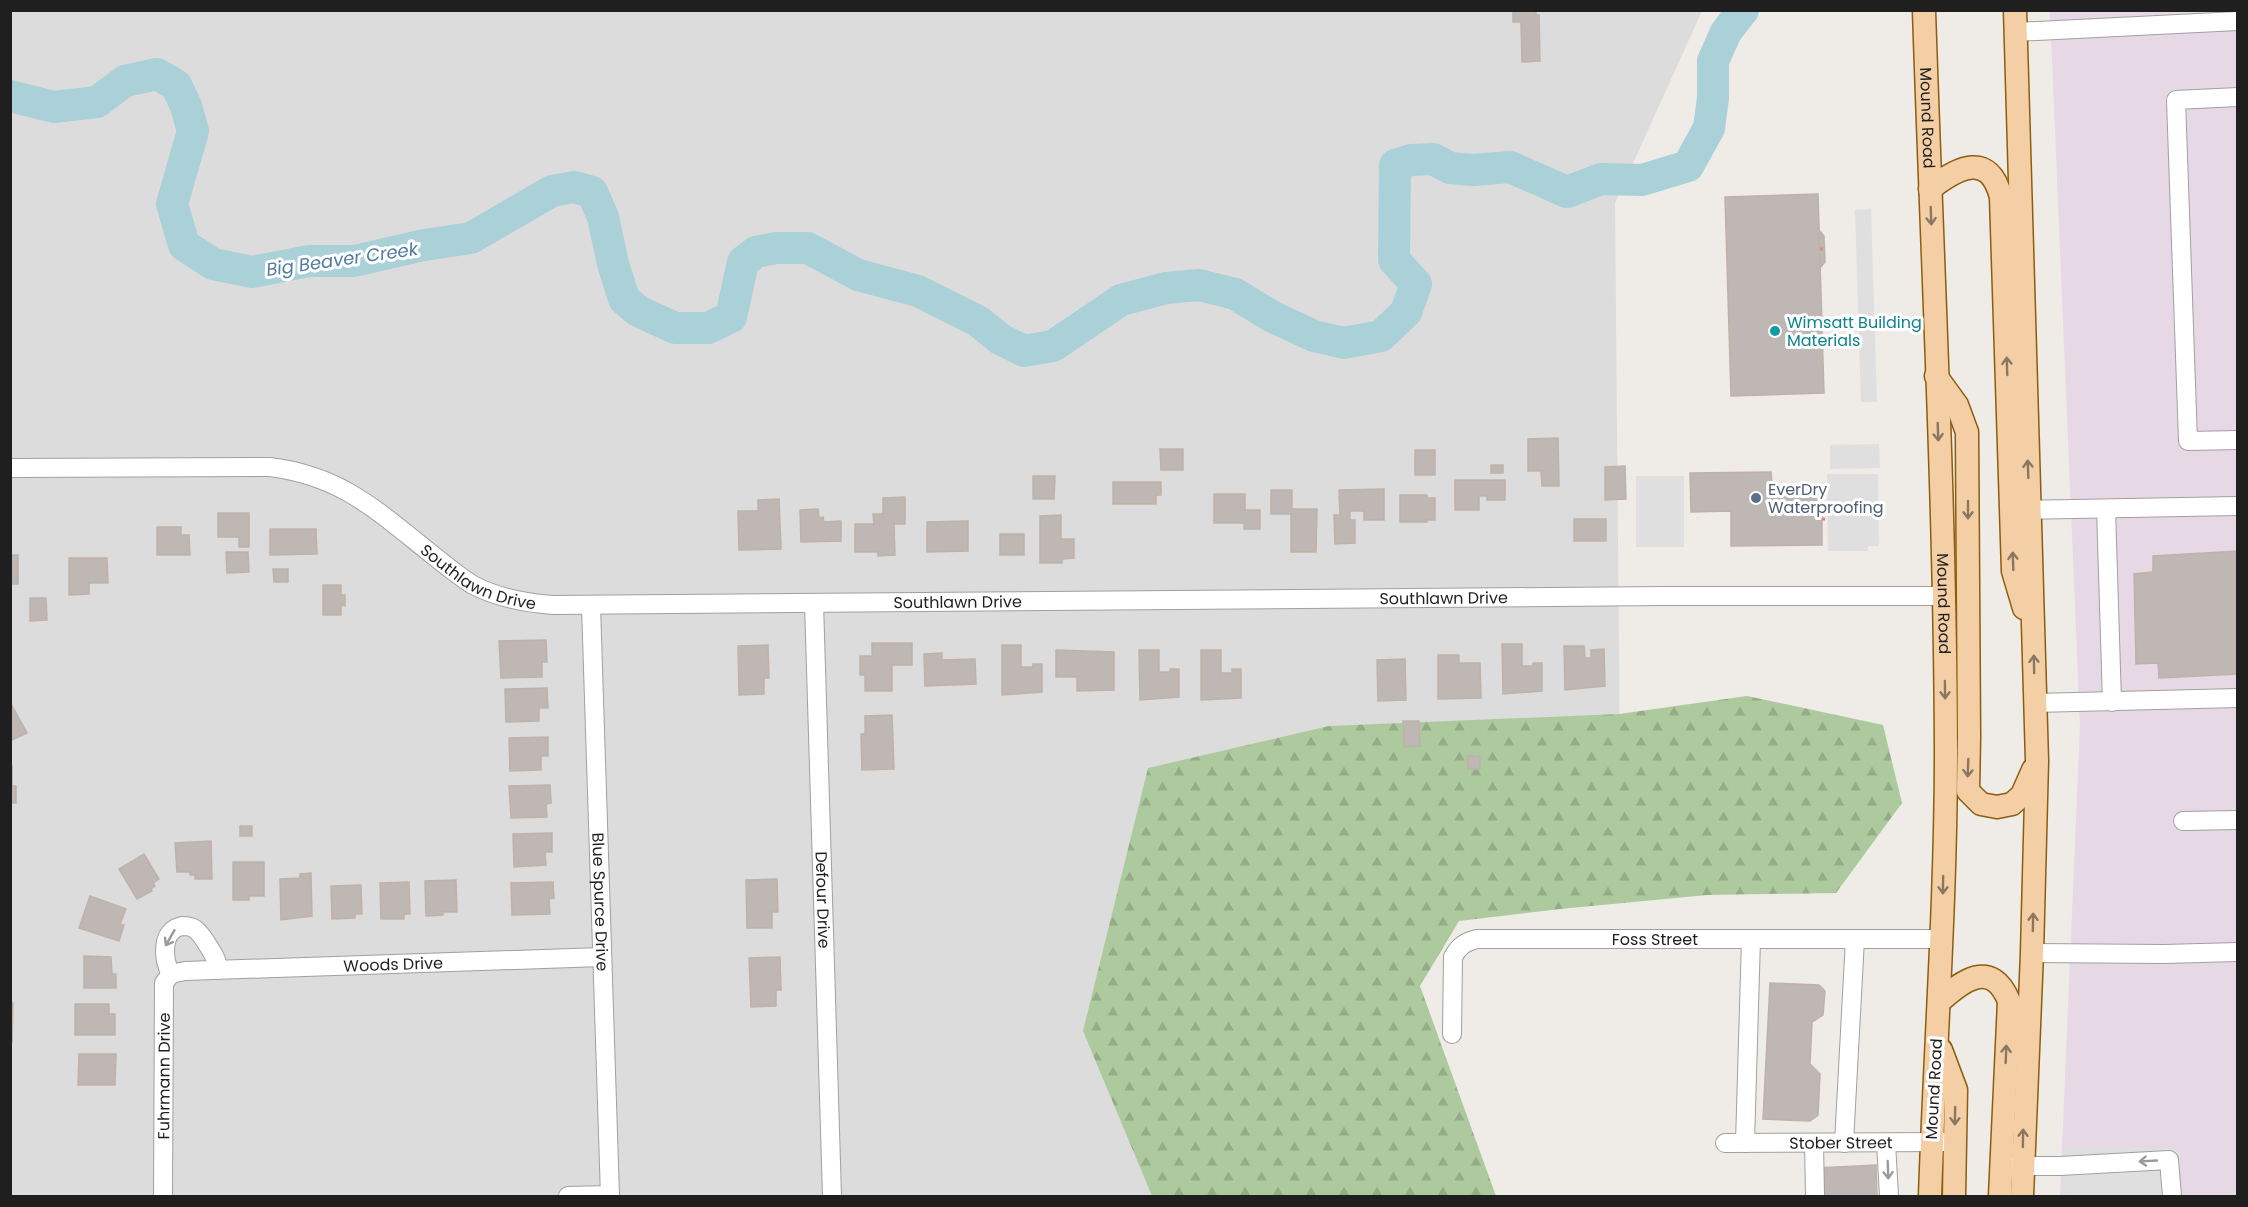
<svg xmlns="http://www.w3.org/2000/svg" width="2248" height="1207" font-family="Poppins,sans-serif">
  <style>
    .residential { fill: #dddcdc }
    .industrial { fill: #e7d8e5 }
    .forest { fill: url(#forest-firs) }
    .parking { fill: #dfdfdf }
    .lines { fill: none; stroke-linecap: round; stroke-linejoin: round }
    .river { stroke: #aad0d8; stroke-width: 32 }
    .building { fill: #bfb7b3; stroke: #bfb2a9; stroke-width: 1.5 }
    .minor-casing { stroke: #a0a0a0; stroke-width: 20 }
    .major-casing { stroke: #8c5d0d; stroke-width: 25 }
    .path { stroke: #ed7f78; stroke-width: 3; stroke-dasharray: 3 3; stroke-linecap: butt }
    .minor { stroke: #fff; stroke-width: 18 }
    .major { stroke: #f4cfa6; stroke-width: 22 }
    .oneway { stroke: #8a7762 }
    .oneway2 { stroke: #9a9a9a }
    .culture-dot { fill: #0f9aa8; stroke: #fff; stroke-width: 2 }
    .service-dot { fill: #5c6f8a; stroke: #fff; stroke-width: 2 }
    .labels { text-anchor: middle; dominant-baseline: central; stroke-width: 6; stroke-linejoin: round; paint-order: stroke }
    .street-label { font-size: 16px; fill: #1f1f1f; stroke: #fff }
    .culture-label { font-size: 16px; fill: #0d838f; stroke: #fff; text-anchor: start }
    .service-label { font-size: 16px; fill: #4e5e75; stroke: #fff; text-anchor: start }
    .water-label { font-size: 18px; font-style: italic; fill: #507a9f; stroke: #fff }
  </style>
  <defs>
    <pattern id="forest-firs" width="22" height="20" patternUnits="userSpaceOnUse" patternTransform="scale(1.5)"><rect width="22" height="20" fill="#adca9e"/><path d="M5 1l3.5 6h-7zM16 11l3.5 6h-7z" fill="#94ad88"/></pattern>
  </defs>
  <rect width="100%" height="100%" fill="#efebe6"/>
  <polygon class="residential" points="10,11 1702,11 1615,203 1620,767 1222,782 1249,1196 11,1196"/>
  <polygon class="industrial" points="2050,11 2237,11 2237,1196 2060,1196 2080,725"/>
  <polygon class="forest" points="1747,696 1883,725 1902,803 1836,893 1707,895 1560,909 1459,921 1420,986 1496,1196 1152,1196 1083,1031 1148,768 1329,726 1619,714"/>
  <g class="parking">
    <polygon points="1871,209 1877,402 1861,402 1855,210"/>
    <polygon points="1879,444 1880,468 1830,469 1830,445"/>
    <polygon points="1827,474 1878,474 1879,546 1868,546 1868,551 1828,551"/>
    <rect x="1636" y="476" width="48" height="71"/>
    <polygon points="2178,1147 2181,1196 2065,1196 2064,1149"/>
  </g>
  <g class="lines">
    <polyline class="river" points="10,96 54,107 97,102 125,81 157,74 176,85 186,106 193,131 172,204 184,245 213,264 252,272 309,261 354,261 424,245 471,238 552,191 574,187 592,192 603,217 613,264 624,299 638,311 675,328 708,328 731,317 743,262 756,252 776,248 808,248 858,275 918,291 978,321 1000,339 1024,351 1053,346 1121,300 1166,288 1199,285 1235,294 1273,317 1314,336 1344,343 1381,336 1406,312 1416,284 1394,260 1395,165 1411,160 1433,159 1450,168 1473,170 1510,167 1567,192 1601,179 1642,180 1688,166 1709,128 1713,98 1713,61 1726,32 1743,10"/>
  </g>
  <g class="building">
    <polygon points="1513,10 1536,10 1536,15 1539,15 1540,61 1522,62 1521,22 1513,22"/>
    <polygon points="1818,194 1824,393 1731,396 1725,197"/>
    <polygon points="1819,230 1824,236 1825,262 1820,268"/>
    <polygon points="1558,438 1559,486 1542,486 1541,471 1528,471 1528,439"/>
    <polygon points="1160,449 1183,449 1183,470 1161,470"/>
    <rect x="1415" y="450" width="20" height="25"/>
    <rect x="1491" y="465" width="12" height="8"/>
    <polygon points="1625,466 1626,499 1605,500 1605,467"/>
    <polygon points="1771,472 1772,485 1822,484 1822,545 1731,546 1731,511 1691,512 1690,473"/>
    <polygon points="1033,476 1055,476 1054,499 1033,499"/>
    <polygon points="1455,480 1505,480 1505,500 1487,500 1487,496 1479,496 1479,510 1455,510"/>
    <polygon points="1113,482 1161,482 1161,495 1156,495 1156,504 1113,504"/>
    <polygon points="1384,489 1384,520 1364,520 1364,511 1350,511 1350,520 1355,520 1355,543 1335,544 1334,515 1340,515 1339,490"/>
    <polygon points="1271,490 1292,490 1292,509 1317,509 1316,552 1291,552 1291,514 1271,514"/>
    <polygon points="1214,494 1245,494 1245,510 1260,510 1260,529 1244,529 1244,523 1214,523"/>
    <polygon points="1400,495 1427,495 1427,498 1435,498 1435,520 1427,520 1427,522 1400,522"/>
    <polygon points="905,497 905,524 894,524 895,555 878,556 878,552 855,552 855,524 874,524 873,514 883,514 883,498"/>
    <polygon points="779,499 781,549 739,550 738,511 758,511 758,500"/>
    <polygon points="818,509 819,518 823,517 824,522 841,521 841,541 801,542 800,510"/>
    <polygon points="218,513 249,513 249,547 239,547 239,537 218,537"/>
    <polygon points="1061,515 1061,539 1074,539 1074,558 1062,559 1062,563 1040,563 1040,516"/>
    <rect x="1574" y="519" width="32" height="22"/>
    <polygon points="968,521 968,551 927,552 927,522"/>
    <polygon points="157,527 181,527 181,535 189,535 190,555 157,555"/>
    <polygon points="270,529 316,529 317,554 270,555"/>
    <rect x="1000" y="534" width="24" height="21"/>
    <polygon points="2238,551 2238,674 2159,678 2158,663 2136,664 2134,574 2153,572 2153,556"/>
    <polygon points="226,552 248,552 249,572 227,573"/>
    <rect x="10" y="555" width="8" height="29"/>
    <polygon points="69,558 107,558 108,583 89,583 89,594 69,595"/>
    <polygon points="273,569 288,569 288,582 274,582"/>
    <polygon points="323,585 341,585 341,595 345,595 345,606 341,605 341,615 323,615"/>
    <polygon points="30,598 46,598 47,620 30,621"/>
    <polygon points="546,640 547,662 542,662 542,677 501,678 499,641"/>
    <polygon points="872,643 912,643 912,665 892,665 892,691 865,691 865,675 860,675 860,656 872,656"/>
    <polygon points="1502,644 1522,644 1522,666 1533,666 1533,663 1542,663 1542,691 1503,694"/>
    <polygon points="768,645 769,678 764,678 764,694 739,695 738,646"/>
    <polygon points="1002,645 1021,645 1021,667 1033,667 1033,664 1042,664 1042,692 1002,695"/>
    <polygon points="1564,646 1584,646 1585,658 1591,658 1591,650 1604,649 1605,686 1565,690"/>
    <polygon points="1056,650 1114,652 1114,690 1077,691 1077,677 1056,677"/>
    <polygon points="1139,650 1159,650 1159,672 1170,672 1170,669 1179,669 1179,697 1140,700"/>
    <polygon points="1201,650 1221,650 1221,673 1232,673 1232,669 1241,669 1241,698 1201,700"/>
    <polygon points="942,653 942,660 975,659 976,684 925,686 924,654"/>
    <polygon points="1438,655 1459,655 1459,663 1480,663 1481,698 1438,699"/>
    <polygon points="1405,659 1406,700 1378,701 1377,660"/>
    <polygon points="547,688 548,708 539,708 539,721 506,722 505,689"/>
    <polygon points="10,702 27,733 10,741"/>
    <polygon points="892,715 894,769 862,770 861,734 865,734 865,716"/>
    <polygon points="1403,721 1419,721 1420,746 1404,747"/>
    <polygon points="548,737 548,756 541,756 541,770 510,771 509,738"/>
    <polygon points="1467,756 1480,756 1480,769 1468,769"/>
    <polygon points="10,766 12,766 12,786 16,786 16,803 10,803"/>
    <polygon points="550,785 551,803 546,804 547,817 511,818 509,786"/>
    <rect x="240" y="826" width="12" height="10"/>
    <polygon points="552,833 552,852 545,852 546,865 514,867 513,834"/>
    <polygon points="211,841 212,879 195,879 195,875 190,875 190,872 177,872 175,843"/>
    <polygon points="144,854 159,879 153,883 155,886 151,889 152,891 137,899 119,869"/>
    <polygon points="233,862 264,862 264,896 249,896 249,900 233,900"/>
    <polygon points="311,873 312,916 281,920 280,879 300,878 300,874"/>
    <polygon points="777,879 778,912 772,912 772,928 747,928 746,880"/>
    <polygon points="456,880 457,912 443,912 443,915 426,916 425,881"/>
    <polygon points="409,882 410,914 404,914 404,919 381,919 380,883"/>
    <polygon points="553,882 554,898 549,899 550,914 512,915 511,883"/>
    <polygon points="361,885 362,914 355,914 355,918 332,919 331,886"/>
    <polygon points="90,896 126,909 120,924 124,925 119,941 79,928"/>
    <polygon points="84,956 111,957 112,974 116,974 116,988 84,988"/>
    <polygon points="780,957 781,990 776,990 776,1006 751,1007 749,958"/>
    <polygon points="1770,983 1819,985 1825,991 1823,1015 1812,1022 1810,1064 1820,1074 1818,1115 1810,1121 1763,1119"/>
    <polygon points="10,1003 13,1003 12,1042 10,1042"/>
    <polygon points="75,1004 109,1004 109,1014 115,1014 115,1035 75,1035"/>
    <polygon points="79,1054 116,1054 115,1085 78,1085"/>
    <polygon points="1876,1165 1877,1196 1818,1196 1817,1168"/>
  </g>
  <g class="lines">
    <g class="minor-casing">
      <g id="minor">
        <polyline points="2016,32 2238,21"/>
        <polyline points="2238,97 2176,100 2188,441 2238,440"/>
        <path id="s1" d="M10,468L270,467C341,476 375,509 429,552C443,563 458,576 473,585C498,598 525,603 553,605L1665,596H1944"/>
        <polyline points="2106,509 2112,702"/>
        <polyline points="2016,510 2238,506"/>
        <path id="s2" d="M814,603L832,1196"/>
        <path id="s3" d="M591,606L610,1196"/>
        <polyline points="2035,703 2238,698"/>
        <polyline points="2183,821 2238,820"/>
        <polyline points="2032,953 2164,954 2238,952"/>
        <path d="M171,974C163,960 160,930 182,926C186,926 192,927 195,929C200,933 204,939 207,944C212,952 218,960 218,970"/>
        <path id="s4" d="M1452,1034L1453,957C1459,946 1465,942 1477,939H1942"/>
        <path id="s5" d="M1725,1143L1945,1142"/>
        <polyline points="1745,1143 1751,939"/>
        <polyline points="1814,1143 1815,1196"/>
        <polyline points="1844,1143 1855,939"/>
        <polyline points="1886,1143 1889,1196"/>
        <polyline points="2010,1166 2060,1166 2169,1160 2172,1196"/>
        <path id="s6" d="M163,1196L164,983L171,974L185,971L602,957"/>
        <polyline points="568,1196 610,1195"/>
      </g>
    </g>
    <g class="major-casing">
      <g id="major">
        <path id="s7" d="M1924,10C1932,257 1945,503 1946,750C1946,899 1935,1048 1930,1196"/>
        <polyline points="2015,10 2037,761 2032,953 2022,1196"/>
        <path d="M1930,189C1958,167 1989,151 2001,197L2013,571L2024,608"/>
        <polyline points="1936,376 1957,405 1967,432 1969,737 1968,791 1981,804 1997,807 2012,804 2022,795 2033,770"/>
        <path d="M1939,1002C1962,981 1991,958 2009,1001L2000,1196"/>
        <polyline points="1941,1050 1956,1090 1954,1196"/>
      </g>
    </g>
    <g class="path">
      <polyline points="1820,249 1824,249"/>
      <polyline points="1822,519 1827,519"/>
    </g>
    <use href="#minor" class="minor"/>
    <use href="#major" class="major"/>
  </g>
  <defs><path id="oneway-shaft" d="M-6 0H5M1.5-3L5.5 0L1.5 3" fill="none" stroke-width="1.6" stroke-linecap="round" stroke-linejoin="round" transform="scale(1.5)"/></defs>
  <g class="oneway">
    <use href="#oneway-shaft" transform="translate(1931 216) rotate(88)"/>
    <use href="#oneway-shaft" transform="translate(2007 366) rotate(-92)"/>
    <use href="#oneway-shaft" transform="translate(1938 432) rotate(88)"/>
    <use href="#oneway-shaft" transform="translate(2028 469) rotate(-92)"/>
    <use href="#oneway-shaft" transform="translate(1968 510) rotate(90)"/>
    <use href="#oneway-shaft" transform="translate(2013 561) rotate(-92)"/>
    <use href="#oneway-shaft" transform="translate(2034 664) rotate(-91)"/>
    <use href="#oneway-shaft" transform="translate(1945 690) rotate(89)"/>
    <use href="#oneway-shaft" transform="translate(1968 768) rotate(92)"/>
    <use href="#oneway-shaft" transform="translate(1943 885) rotate(91)"/>
    <use href="#oneway-shaft" transform="translate(2033 922) rotate(-89)"/>
    <use href="#oneway-shaft" transform="translate(2006 1054) rotate(-88)"/>
    <use href="#oneway-shaft" transform="translate(1955 1116) rotate(91)"/>
    <use href="#oneway-shaft" transform="translate(2023 1138) rotate(-89)"/>
  </g>
  <g class="oneway2">
    <use href="#oneway-shaft" transform="translate(170 938) rotate(120)"/>
    <use href="#oneway-shaft" transform="translate(2148 1161) rotate(177)"/>
    <use href="#oneway-shaft" transform="translate(1888 1170) rotate(88)"/>
  </g>
  <circle class="culture-dot" cx="1775" cy="331" r="6"/>
  <circle class="service-dot" cx="1756" cy="498" r="6"/>
  <g class="labels">
    <g class="street-label">
      <text stroke="none"><textPath href="#s7" startOffset="108">Mound Road</textPath></text>
      <text stroke="none"><textPath href="#s1" startOffset="500">Southlawn Drive</textPath></text>
      <text stroke="none"><textPath href="#s1" startOffset="1472">Southlawn Drive</textPath></text>
      <text stroke="none"><textPath href="#s1" startOffset="986">Southlawn Drive</textPath></text>
      <text stroke="none"><textPath href="#s7" startOffset="594">Mound Road</textPath></text>
      <text stroke="none"><textPath href="#s2" startOffset="297">Defour Drive</textPath></text>
      <text stroke="none"><textPath href="#s3" startOffset="296">Blue Spurce Drive</textPath></text>
      <text stroke="none"><textPath href="#s4" startOffset="286">Foss Street</textPath></text>
      <text stroke="none"><textPath href="#s6" startOffset="447">Woods Drive</textPath></text>
      <text stroke="none"><textPath href="#s6" startOffset="120">Fuhrmann Drive</textPath></text>
      <text transform="translate(1934 1089) rotate(-87)">Mound Road</text>
      <text stroke="none"><textPath href="#s5" startOffset="116">Stober Street</textPath></text>
    </g>
    <g class="culture-label">
      <text x="1787" y="322">Wimsatt Building<tspan x="1787" dy="18">Materials</tspan></text>
    </g>
    <g class="service-label">
      <text x="1768" y="489">EverDry<tspan x="1768" dy="18">Waterproofing</tspan></text>
    </g>
    <g class="water-label">
      <text transform="translate(342 259) rotate(-8)">Big Beaver Creek</text>
    </g>
  </g>
  <rect width="2248" height="1207" fill="none" stroke="#1f1f1f" stroke-width="24"/>
</svg>
